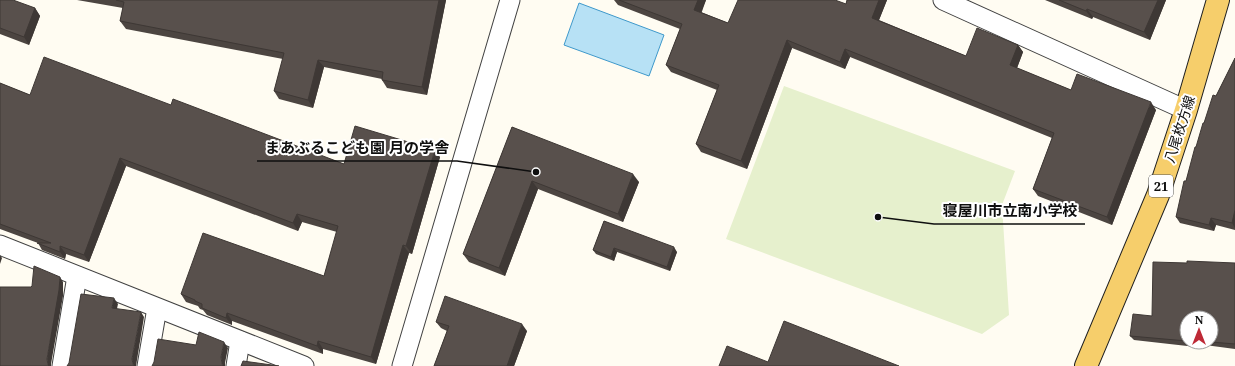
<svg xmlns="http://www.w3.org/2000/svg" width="1235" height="366" font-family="'Noto Serif','Noto Sans JP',serif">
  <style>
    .pitch { fill: #e6f0cd }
    .water { fill: #b7e1f5; stroke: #3f99cb }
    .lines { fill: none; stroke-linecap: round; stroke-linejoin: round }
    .street-casing { stroke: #424242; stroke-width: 21 }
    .primary-casing { stroke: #202020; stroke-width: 24 }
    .street { stroke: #fff; stroke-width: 19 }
    .primary { stroke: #f6ce6b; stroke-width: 22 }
    .wall { fill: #4c4541; fill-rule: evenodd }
    .shaded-wall { fill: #3e3835 }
    .building { fill: #58504c; stroke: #3e3835 }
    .labels { text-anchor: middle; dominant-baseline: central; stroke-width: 4; stroke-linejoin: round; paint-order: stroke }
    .shield { fill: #fff; stroke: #575757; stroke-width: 1 }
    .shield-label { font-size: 13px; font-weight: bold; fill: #0f0f0f }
    .street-label { font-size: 14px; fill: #0f0f0f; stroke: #fff }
    .leader { fill: none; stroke: #0f0f0f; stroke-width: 1.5 }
    .callout-dot { fill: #0f0f0f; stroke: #fff; stroke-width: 1.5 }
    .callout-label { font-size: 15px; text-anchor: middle; font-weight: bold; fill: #0f0f0f; stroke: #fff; stroke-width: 4; stroke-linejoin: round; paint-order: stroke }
  </style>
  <rect width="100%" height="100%" fill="#fffcf2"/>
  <polygon class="pitch" points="784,86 1015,171 1002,205 1009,315 982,334 726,239"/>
  <polygon class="water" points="579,3 664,35 649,76 564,45"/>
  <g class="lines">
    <g class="street-casing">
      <g id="street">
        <polyline points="943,0 1186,110"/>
        <polyline points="0,245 304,366"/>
        <polyline points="62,366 77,276"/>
        <polyline points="147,366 157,308"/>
        <polyline points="236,366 240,341"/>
        <polyline points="402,366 510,0"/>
      </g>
    </g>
    <g class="primary-casing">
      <polyline id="primary" points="1086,366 1158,195 1186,110 1218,0"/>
    </g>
    <use href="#street" class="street"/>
    <use href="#primary" class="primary"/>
  </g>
  <g class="wall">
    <polygon points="0,0 35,8 40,16 29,45 0,34"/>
    <polygon points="77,0 446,0 427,95 387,88 382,80 382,79 324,67 313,108 279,99 274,91 283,59 126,29 120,21 123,8"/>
    <polygon points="614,0 706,0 701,12 728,23 846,4 847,0 887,0 879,20 966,56 1018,45 1023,52 1017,68 1071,90 1156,110 1112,225 1038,196 1033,189 1052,138 850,57 845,69 792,48 747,169 701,152 696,144 717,90 671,72 666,65 680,29 618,5"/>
    <polygon points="1045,0 1166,0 1150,40 1093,17 1092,19"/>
    <polygon points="1235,58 1235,230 1216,225 1214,231 1180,223 1176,217 1186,181 1204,123 1216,96"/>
    <polygon points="0,83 30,95 171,105 344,164 440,157 412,254 409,253 376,364 323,349 323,354 232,321 232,325 207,315 203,310 200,309 198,306 186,302 181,294 324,276 337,232 302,222 298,231 126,166 89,262 66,254 65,259 42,250 38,243 0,229"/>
    <polygon points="512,127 639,182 623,222 538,189 505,276 469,262 463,254"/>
    <polygon points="604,221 677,252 670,271 617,252 614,261 596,254 593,250"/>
    <path d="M1187,263H1235V349L1205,345V348L1134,340L1130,336L1152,316ZM1187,318H1211V342H1187Z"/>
    <polygon points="436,322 527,331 514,366 434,366 447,331 441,328"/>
  </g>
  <g class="shaded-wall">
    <polygon points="439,0 446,0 427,95 422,87"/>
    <polygon points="698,0 706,0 700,17 694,10"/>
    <polygon points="879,0 887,0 877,25 872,18"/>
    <polygon points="1158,0 1166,0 1150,40 1144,32"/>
    <polygon points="35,8 40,16 29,45 24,37"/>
    <polygon points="1087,9 1093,17 1092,19 1086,11"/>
    <polygon points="787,40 792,48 747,169 741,161"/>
    <polygon points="1018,45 1023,52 1015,73 1010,65"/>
    <polygon points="845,49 850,57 845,69 840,62"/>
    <polygon points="318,60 324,67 313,108 308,100"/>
    <polygon points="1151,102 1156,110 1112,225 1107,217"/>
    <polygon points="435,150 440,157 412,254 406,246"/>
    <polygon points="120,158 126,166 89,262 84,255"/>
    <polygon points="633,174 639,182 623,222 618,214"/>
    <polygon points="532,181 538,189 505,276 499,268"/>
    <polygon points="1235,210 1235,228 1232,223"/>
    <polygon points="297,214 302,222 298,231 293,223"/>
    <polygon points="1211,218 1216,225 1214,231 1209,225"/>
    <polygon points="403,245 409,253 376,364 371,357"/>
    <polygon points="60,246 66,254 65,259 60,252"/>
    <polygon points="674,247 677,252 670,271 667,267"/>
    <polygon points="614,248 617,252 614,261 611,257"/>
    <polygon points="0,255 2,258 0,264"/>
    <polygon points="60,277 63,282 63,296 51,364 51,366 49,366 48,365 47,359"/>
    <polygon points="114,298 118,304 116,313 112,308"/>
    <polygon points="141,312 144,317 136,366 134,366 133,364 132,359"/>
    <polygon points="227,313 232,321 232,325 226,318"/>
    <polygon points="522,324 527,331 514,366 507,366"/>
    <polygon points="318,341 323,349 323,354 317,346"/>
    <polygon points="224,342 228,348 225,363 225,366 223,366 222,364 221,357"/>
    <polygon points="1202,342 1203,342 1205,345 1205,348 1202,343"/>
  </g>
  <g class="building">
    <polygon points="0,0 13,0 35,8 24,37 0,28"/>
    <polygon points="116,0 439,0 422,87 382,80 383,72 318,60 308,100 274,91 284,53 120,21 124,2"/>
    <polygon points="619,0 698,0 694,10 728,23 738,0 835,0 846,4 847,0 879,0 872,18 966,56 977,28 1018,45 1010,65 1071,90 1077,74 1151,102 1107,217 1033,189 1054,133 845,49 840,62 787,40 741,161 696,144 719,85 666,65 682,24"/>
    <polygon points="1059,0 1158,0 1144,32 1087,9 1086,11"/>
    <polygon points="44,57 171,105 173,99 344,164 355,126 435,150 406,246 403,245 371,357 318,341 317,346 227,313 226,318 202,308 202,304 195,301 195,300 181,294 203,233 324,276 338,226 297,214 293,223 120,158 84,255 60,246 60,252 37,243 51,243 0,224 0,83 30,95"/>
    <polygon points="1235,58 1235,210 1232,223 1211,218 1209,225 1176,217 1184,181 1186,181 1195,147 1196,147 1203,123 1204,123 1213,95 1216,96"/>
    <polygon points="512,127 633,174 618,214 532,181 499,268 463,254"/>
    <polygon points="604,221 674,247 667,267 614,248 611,257 593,250"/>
    <polygon points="1187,261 1235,263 1235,344 1211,342 1211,318 1187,318 1187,341 1130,336 1133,314 1152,316 1153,262 1187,263"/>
    <polygon points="34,266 60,277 59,290 47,359 48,365 49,366 0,366 0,287 31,287 32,286"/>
    <polygon points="81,294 114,298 112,308 141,312 132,359 133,364 134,366 67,366 69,363"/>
    <polygon points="445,296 522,324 507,366 434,366 449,326 436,322"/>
    <polygon points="784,321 899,366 719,366 727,346 768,362"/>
    <polygon points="199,332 224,342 221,357 222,364 223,366 152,366 154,362 158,339 196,345"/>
    <polygon points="1192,342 1202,342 1202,343"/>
    <polygon points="243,361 279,366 241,366"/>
  </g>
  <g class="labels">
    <rect class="shield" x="1149" y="175" width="24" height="22" rx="3"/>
    <g class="shield-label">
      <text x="1161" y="186">21</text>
    </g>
    <g class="street-label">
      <text transform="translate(1179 129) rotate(-72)">八尾枚方線</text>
    </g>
  </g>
  <path class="leader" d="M536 172L457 161H257M878 217L934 224H1085"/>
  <g class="callout-dot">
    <circle cx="536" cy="172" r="4"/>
    <circle cx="878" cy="217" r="4"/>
  </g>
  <g class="callout-label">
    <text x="357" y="153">まあぶるこども園 月の学舎</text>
    <text x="1010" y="216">寝屋川市立南小学校</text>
  </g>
  <g transform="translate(1199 330)"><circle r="19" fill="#ffffff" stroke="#9f9f9f"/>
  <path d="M0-3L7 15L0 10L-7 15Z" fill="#be2936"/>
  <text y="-6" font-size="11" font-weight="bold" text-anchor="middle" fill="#0f0f0f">N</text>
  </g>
</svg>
